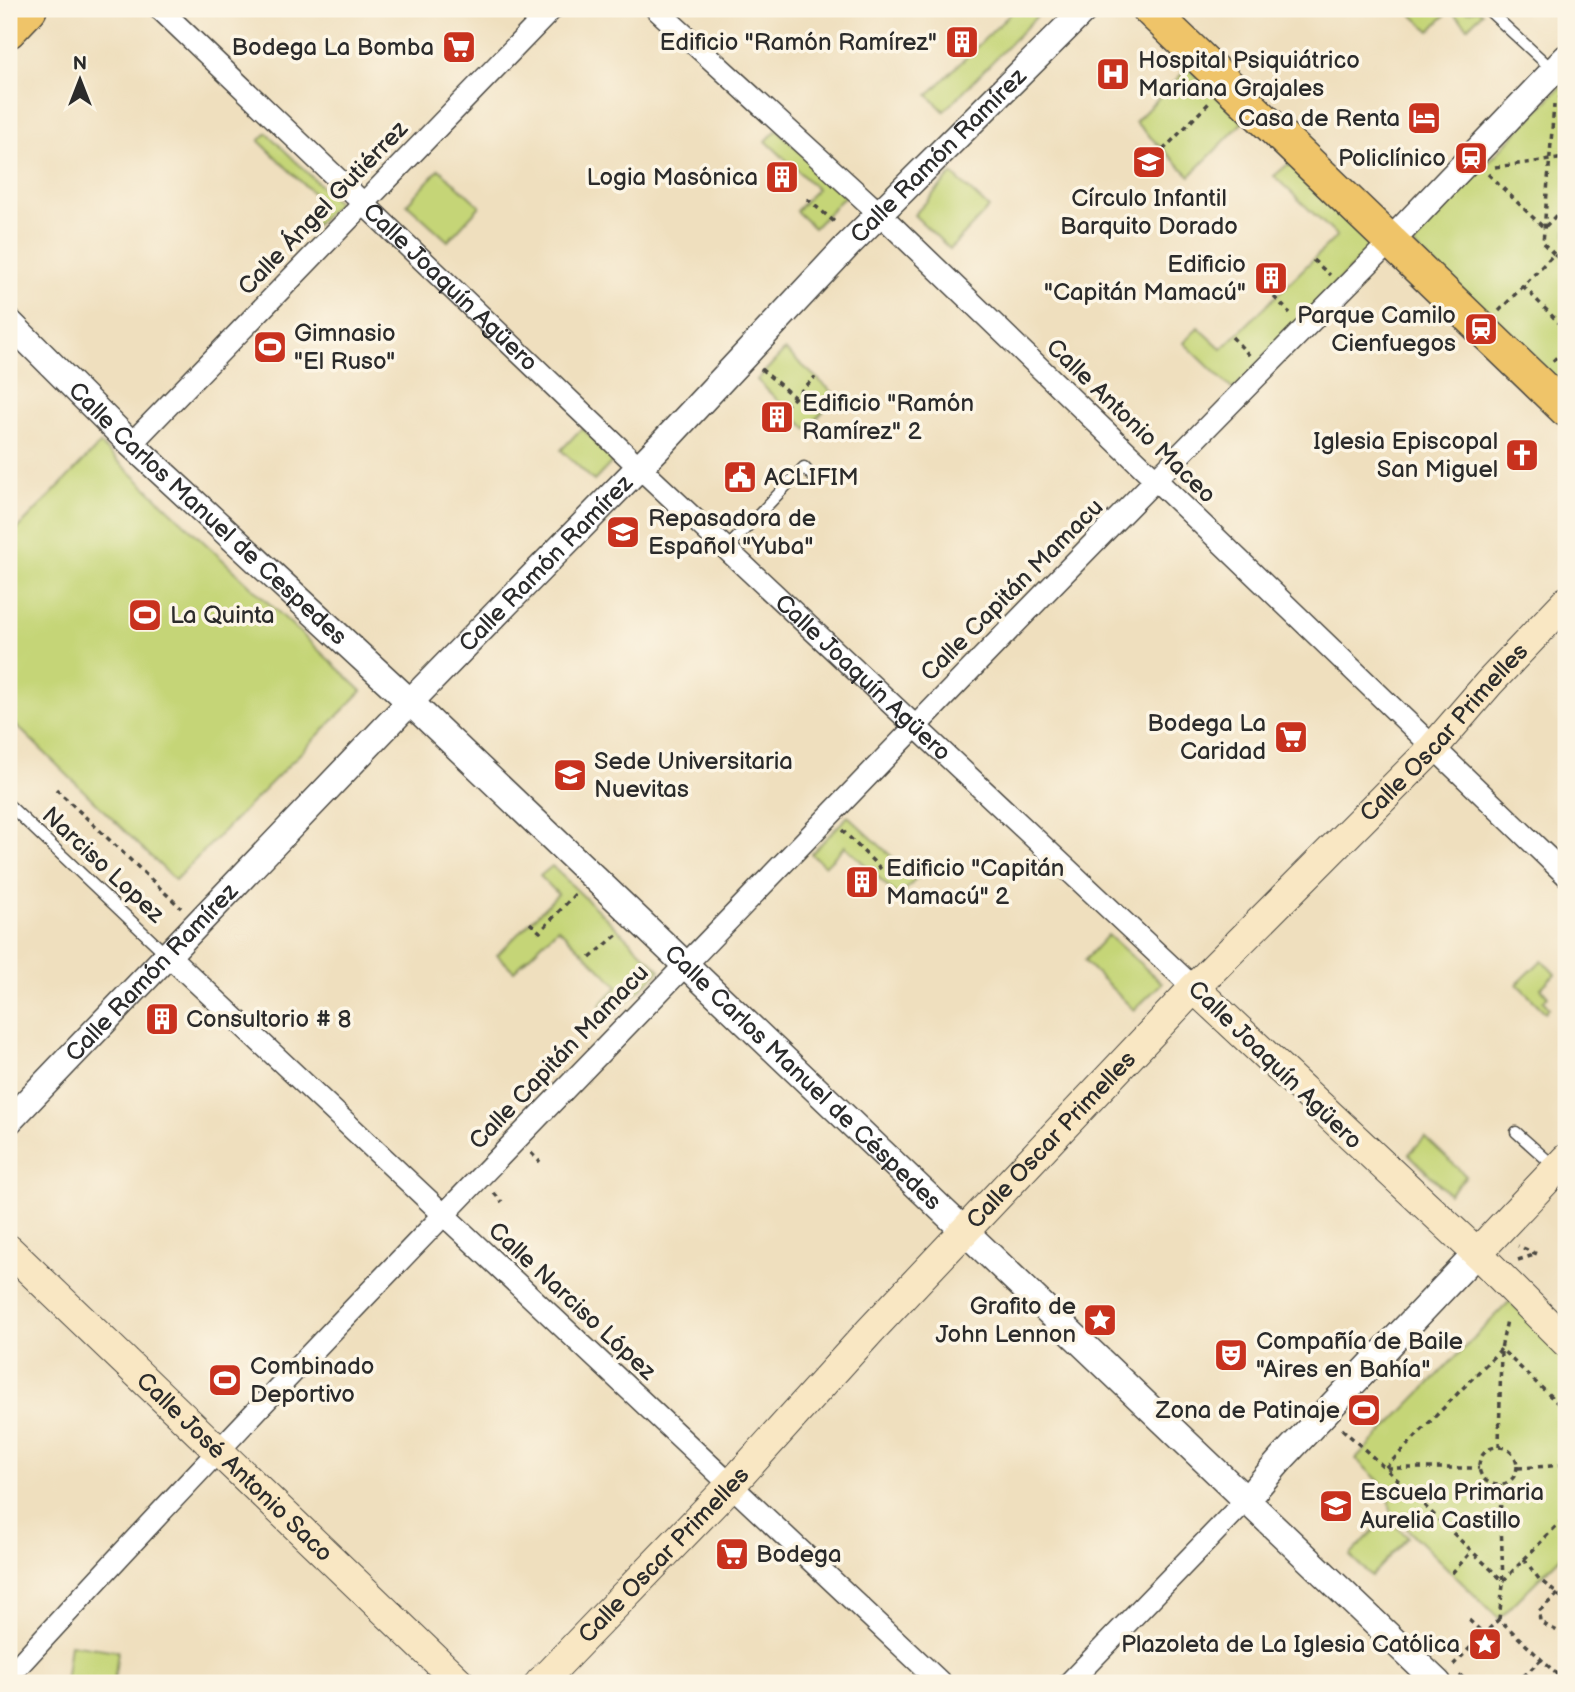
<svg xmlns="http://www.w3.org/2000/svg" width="1575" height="1692" font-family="'Balsamiq Sans',sans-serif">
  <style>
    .green { fill: #c5d577; stroke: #788051; stroke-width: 2 }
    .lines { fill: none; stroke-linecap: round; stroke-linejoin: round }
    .service-casing { stroke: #484641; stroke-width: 13 }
    .minor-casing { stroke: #484641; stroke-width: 24 }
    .tertiary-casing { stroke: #484641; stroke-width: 29 }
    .secondary-casing { stroke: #484641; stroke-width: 32 }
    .primary-casing { stroke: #484641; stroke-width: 36 }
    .path { stroke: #484641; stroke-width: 3.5; stroke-dasharray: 5 5; stroke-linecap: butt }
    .service { stroke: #fff; stroke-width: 10 }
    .minor { stroke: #fff; stroke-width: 21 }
    .tertiary { stroke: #fff; stroke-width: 26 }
    .secondary { stroke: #f9e7c3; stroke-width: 30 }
    .primary { stroke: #efc469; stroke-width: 33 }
    .labels { text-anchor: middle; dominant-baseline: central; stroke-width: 7; stroke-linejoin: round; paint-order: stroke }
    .poi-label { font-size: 24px; fill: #2b2b2b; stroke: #fcf5e5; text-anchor: start }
    .street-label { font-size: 24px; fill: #2b2b2b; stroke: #fcf5e5 }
  </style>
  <rect width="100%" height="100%" fill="#fcf5e5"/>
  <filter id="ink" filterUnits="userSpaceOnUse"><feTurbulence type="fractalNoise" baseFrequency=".0143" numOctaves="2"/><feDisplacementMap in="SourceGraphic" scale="14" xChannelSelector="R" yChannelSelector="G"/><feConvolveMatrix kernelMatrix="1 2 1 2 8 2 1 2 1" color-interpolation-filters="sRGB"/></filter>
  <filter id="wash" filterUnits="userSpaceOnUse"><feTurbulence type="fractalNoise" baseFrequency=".00686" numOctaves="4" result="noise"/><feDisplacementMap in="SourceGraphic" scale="28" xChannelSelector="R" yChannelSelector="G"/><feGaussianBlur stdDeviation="1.57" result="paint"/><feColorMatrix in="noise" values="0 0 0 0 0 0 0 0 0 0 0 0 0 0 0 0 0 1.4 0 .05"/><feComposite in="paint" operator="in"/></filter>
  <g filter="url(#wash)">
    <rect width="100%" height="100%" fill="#efdfbe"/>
    <g class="green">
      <polygon points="1015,9 1044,9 944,111 928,95"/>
      <polygon points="1406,9 1463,9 1467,12 1478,9 1482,13 1468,27 1450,10 1430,31"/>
      <polygon points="1188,68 1243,122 1190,176 1135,122"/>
      <polygon points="1566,81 1566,390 1411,243"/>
      <polygon points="777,130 846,195 814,228 796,211 817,189 766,141"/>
      <polygon points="267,133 338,203 316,225 309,218 323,203 259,141"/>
      <polygon points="1293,160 1376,242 1233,390 1184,343 1198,327 1222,349 1337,236 1274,176"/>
      <polygon points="439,169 480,206 448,241 407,204"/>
      <polygon points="952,174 989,208 950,249 914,215"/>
      <polygon points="785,350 837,396 807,429 757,380"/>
      <polygon points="582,428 615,459 594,481 561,450"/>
      <polygon points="100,444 362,691 175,880 9,718 9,538"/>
      <polygon points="848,816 916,879 899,897 845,846 825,866 811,854"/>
      <polygon points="552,866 660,970 613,1016 600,1005 618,986 558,928 514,971 497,955 558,894 540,876"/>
      <polygon points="1108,935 1162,983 1134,1010 1084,961"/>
      <polygon points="1542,960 1555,974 1541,988 1548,996 1543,1001 1549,1008 1545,1012 1517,984"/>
      <polygon points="1425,1137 1466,1176 1449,1194 1409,1154"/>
      <polygon points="1510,1301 1566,1357 1566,1551 1499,1619 1391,1513 1389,1491 1356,1459"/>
      <polygon points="1386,1517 1408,1537 1371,1576 1350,1556"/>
      <polygon points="70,1644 118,1651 114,1683 65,1683"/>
    </g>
  </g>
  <g filter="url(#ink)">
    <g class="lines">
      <g class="service-casing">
        <g id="service">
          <polyline points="1487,9 1554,71"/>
          <polyline points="726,549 804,467 813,477"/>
          <polyline points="9,805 167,955"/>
          <polyline points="1516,1132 1555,1167"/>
        </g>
      </g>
      <g class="minor-casing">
        <g id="minor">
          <path id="s1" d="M160,9L639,467L1194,988"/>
          <polyline points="656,9 879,213 1566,875"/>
          <polyline points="131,444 552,9"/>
          <polyline points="169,956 941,1683"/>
          <path d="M9,1676C223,1442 443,1215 664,987C904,738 1145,488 1390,242"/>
          <polyline points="1069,1683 1246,1500"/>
        </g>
      </g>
      <g class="tertiary-casing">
        <g id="tertiary">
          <polyline points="1390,242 1566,58"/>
          <path id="s2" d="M9,322L131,444L410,702L1438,1683"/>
          <path id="s3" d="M9,1121L410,702L658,448L848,245L1085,9"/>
          <polyline points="1246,1500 1283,1457 1477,1253"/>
        </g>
      </g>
      <g class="secondary-casing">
        <g id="secondary">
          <polyline points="1194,988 1477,1253 1566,1342"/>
          <path id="s4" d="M9,1250L460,1683"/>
          <polyline points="1477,1253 1566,1159"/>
          <path id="s5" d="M540,1683L730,1486L870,1331L1194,988L1432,749L1489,683L1566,602"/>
        </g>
      </g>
      <g class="primary-casing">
        <g id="primary">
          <polyline points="1149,9 1566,410"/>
          <polyline points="9,31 30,9"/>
        </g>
      </g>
      <g class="path">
        <polyline points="1559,96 1566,103"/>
        <polyline points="1163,150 1209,103"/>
        <polyline points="1495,167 1566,158"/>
        <polyline points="1488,174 1544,228 1566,205"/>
        <polyline points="807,199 836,223"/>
        <polyline points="1554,254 1543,243 1554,105"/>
        <polyline points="1313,260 1330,275"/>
        <polyline points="1523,286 1566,330"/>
        <polyline points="1274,297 1290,313"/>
        <polyline points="1499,311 1554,254 1566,266"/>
        <polyline points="1232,337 1250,356"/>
        <polyline points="1553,361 1566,347"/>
        <polyline points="761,369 794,397"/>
        <polyline points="785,407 815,377"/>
        <polyline points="56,789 181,908"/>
        <polyline points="842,830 884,872"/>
        <polyline points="530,923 540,932 576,893"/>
        <polyline points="590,958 618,934"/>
        <polyline points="531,1153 540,1162"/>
        <polyline points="494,1193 502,1202"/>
        <polyline points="1518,1260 1537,1254 1518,1246"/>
        <polyline points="1566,1411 1501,1349 1385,1468 1503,1581 1566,1516"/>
        <polyline points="1342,1429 1385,1468 1479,1468"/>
        <polyline points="1499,1447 1501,1349 1507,1320"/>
        <circle cx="1498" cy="1466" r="19"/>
        <polyline points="1518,1468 1566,1465"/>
        <polyline points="1500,1485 1503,1585 1499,1619 1566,1683"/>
        <polyline points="1561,1521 1566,1528"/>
        <polyline points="1524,1559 1539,1579 1566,1601"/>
        <polyline points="1452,1573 1472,1551"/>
        <polyline points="1558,1594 1539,1611 1540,1622 1561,1633 1566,1628"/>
        <polyline points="1469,1620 1484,1634"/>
        <polyline points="1453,1665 1499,1619"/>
        <polyline points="1460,1675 1468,1683"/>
        <polyline points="1516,1683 1541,1660"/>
      </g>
      <use href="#service" class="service"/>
      <use href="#minor" class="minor"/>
      <use href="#tertiary" class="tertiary"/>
      <use href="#secondary" class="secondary"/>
      <use href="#primary" class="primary"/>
    </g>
  </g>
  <defs>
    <g id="building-square" transform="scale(1.75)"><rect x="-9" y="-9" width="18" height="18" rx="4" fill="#c8321e" stroke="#fcf5e5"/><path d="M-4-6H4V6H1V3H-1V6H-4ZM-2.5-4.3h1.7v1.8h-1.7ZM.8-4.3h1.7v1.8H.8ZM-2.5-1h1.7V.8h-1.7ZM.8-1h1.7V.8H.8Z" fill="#fff"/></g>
    <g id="supermarket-square" transform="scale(1.75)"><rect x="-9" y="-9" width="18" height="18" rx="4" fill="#c8321e" stroke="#fcf5e5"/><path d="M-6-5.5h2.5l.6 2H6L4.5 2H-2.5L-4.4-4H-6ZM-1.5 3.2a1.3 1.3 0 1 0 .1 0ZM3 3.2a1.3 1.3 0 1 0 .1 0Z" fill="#fff"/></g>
    <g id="hospital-square" transform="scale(1.75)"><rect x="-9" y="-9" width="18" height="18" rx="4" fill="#c8321e" stroke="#fcf5e5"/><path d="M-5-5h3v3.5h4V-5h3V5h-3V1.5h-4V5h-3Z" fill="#fff"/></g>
    <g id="hotel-square" transform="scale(1.75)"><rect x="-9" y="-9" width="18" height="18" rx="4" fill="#c8321e" stroke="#fcf5e5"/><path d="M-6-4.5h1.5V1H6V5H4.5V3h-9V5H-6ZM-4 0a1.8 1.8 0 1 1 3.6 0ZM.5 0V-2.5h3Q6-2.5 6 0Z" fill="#fff"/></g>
    <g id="station-square" transform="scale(1.75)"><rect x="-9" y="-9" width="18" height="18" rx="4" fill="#c8321e" stroke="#fcf5e5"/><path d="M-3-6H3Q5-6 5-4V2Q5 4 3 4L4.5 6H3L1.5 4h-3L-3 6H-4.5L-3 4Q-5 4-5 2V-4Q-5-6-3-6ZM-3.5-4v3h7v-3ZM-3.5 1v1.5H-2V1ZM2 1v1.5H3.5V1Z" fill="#fff"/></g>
    <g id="school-square" transform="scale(1.75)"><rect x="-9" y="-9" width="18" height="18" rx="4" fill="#c8321e" stroke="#fcf5e5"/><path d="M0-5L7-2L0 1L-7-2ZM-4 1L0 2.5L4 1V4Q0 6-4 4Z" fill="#fff"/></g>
    <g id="stadium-square" transform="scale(1.75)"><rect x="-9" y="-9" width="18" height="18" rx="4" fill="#c8321e" stroke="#fcf5e5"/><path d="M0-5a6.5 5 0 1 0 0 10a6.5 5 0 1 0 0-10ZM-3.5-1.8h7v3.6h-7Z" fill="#fff"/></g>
    <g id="church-square" transform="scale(1.75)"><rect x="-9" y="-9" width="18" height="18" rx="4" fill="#c8321e" stroke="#fcf5e5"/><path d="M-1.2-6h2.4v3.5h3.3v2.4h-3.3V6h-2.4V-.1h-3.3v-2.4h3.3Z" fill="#fff"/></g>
    <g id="civic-square" transform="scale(1.75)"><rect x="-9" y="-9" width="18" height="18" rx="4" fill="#c8321e" stroke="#fcf5e5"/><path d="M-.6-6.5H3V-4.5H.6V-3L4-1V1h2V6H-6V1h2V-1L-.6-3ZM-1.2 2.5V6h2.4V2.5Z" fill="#fff"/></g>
    <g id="university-square" transform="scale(1.75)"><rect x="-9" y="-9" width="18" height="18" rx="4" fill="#c8321e" stroke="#fcf5e5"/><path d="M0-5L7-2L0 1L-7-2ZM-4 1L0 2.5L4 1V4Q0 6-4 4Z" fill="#fff"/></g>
    <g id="sight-square" transform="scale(1.75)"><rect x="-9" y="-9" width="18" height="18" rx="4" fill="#c8321e" stroke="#fcf5e5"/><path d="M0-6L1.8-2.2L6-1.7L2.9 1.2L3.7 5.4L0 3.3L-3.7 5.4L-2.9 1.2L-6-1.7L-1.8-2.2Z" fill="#fff"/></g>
    <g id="theatre-square" transform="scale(1.75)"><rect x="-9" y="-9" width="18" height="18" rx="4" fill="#c8321e" stroke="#fcf5e5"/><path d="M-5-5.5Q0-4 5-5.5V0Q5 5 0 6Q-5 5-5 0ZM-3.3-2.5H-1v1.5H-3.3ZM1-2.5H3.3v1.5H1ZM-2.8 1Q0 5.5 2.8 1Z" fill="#fff"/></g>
  </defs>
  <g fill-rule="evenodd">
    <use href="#building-square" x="962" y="42"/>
    <use href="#supermarket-square" x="459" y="47"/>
    <use href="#hospital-square" x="1113" y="74"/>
    <use href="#hotel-square" x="1424" y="118"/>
    <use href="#station-square" x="1471" y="158"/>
    <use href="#school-square" x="1149" y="162"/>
    <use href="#building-square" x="782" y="177"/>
    <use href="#building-square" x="1271" y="278"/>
    <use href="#station-square" x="1481" y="329"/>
    <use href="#stadium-square" x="270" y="347"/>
    <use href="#building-square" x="777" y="417"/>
    <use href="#church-square" x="1522" y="455"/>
    <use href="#civic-square" x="740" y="477"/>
    <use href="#school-square" x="623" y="532"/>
    <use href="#stadium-square" x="145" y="615"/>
    <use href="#supermarket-square" x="1291" y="737"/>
    <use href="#university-square" x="570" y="775"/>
    <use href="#building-square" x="862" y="882"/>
    <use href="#building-square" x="162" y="1019"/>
    <use href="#sight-square" x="1100" y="1320"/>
    <use href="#theatre-square" x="1231" y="1355"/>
    <use href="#stadium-square" x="225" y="1380"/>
    <use href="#stadium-square" x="1364" y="1410"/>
    <use href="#school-square" x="1336" y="1506"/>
    <use href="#supermarket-square" x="732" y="1554"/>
    <use href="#sight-square" x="1485" y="1644"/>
  </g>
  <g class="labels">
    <g class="poi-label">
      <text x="937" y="42" text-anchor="end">Edificio "Ramón Ramírez"</text>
      <text x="434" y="47" text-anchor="end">Bodega La Bomba</text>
      <text x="1138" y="60">Hospital Psiquiátrico<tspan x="1138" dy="28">Mariana Grajales</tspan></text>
      <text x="1400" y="118" text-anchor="end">Casa de Renta</text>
      <text x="1446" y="158" text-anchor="end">Policlínico</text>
      <text x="758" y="177" text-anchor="end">Logia Masónica</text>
      <text x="1149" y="198" text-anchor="middle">Círculo Infantil<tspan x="1149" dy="28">Barquito Dorado</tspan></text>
      <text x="1246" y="264" text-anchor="end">Edificio<tspan x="1246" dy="28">"Capitán Mamacú"</tspan></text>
      <text x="1456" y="315" text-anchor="end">Parque Camilo<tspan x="1456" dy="28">Cienfuegos</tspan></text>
      <text x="294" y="333">Gimnasio<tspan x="294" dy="28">"El Ruso"</tspan></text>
      <text x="802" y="403">Edificio "Ramón<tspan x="802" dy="28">Ramírez" 2</tspan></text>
      <text x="1498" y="441" text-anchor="end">Iglesia Episcopal<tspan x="1498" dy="28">San Miguel</tspan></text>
      <text x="764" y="477">ACLIFIM</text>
      <text x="648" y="518">Repasadora de<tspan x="648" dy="28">Español "Yuba"</tspan></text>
      <text x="170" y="615">La Quinta</text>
      <text x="1266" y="723" text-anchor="end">Bodega La<tspan x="1266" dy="28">Caridad</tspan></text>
      <text x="594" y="761">Sede Universitaria<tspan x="594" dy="28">Nuevitas</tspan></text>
      <text x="886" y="868">Edificio "Capitán<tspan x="886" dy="28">Mamacú" 2</tspan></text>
      <text x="186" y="1019">Consultorio # 8</text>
      <text x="1076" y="1306" text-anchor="end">Grafito de<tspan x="1076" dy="28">John Lennon</tspan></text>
      <text x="1256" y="1341">Compañía de Baile<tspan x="1256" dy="28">"Aires en Bahía"</tspan></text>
      <text x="250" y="1366">Combinado<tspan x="250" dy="28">Deportivo</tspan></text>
      <text x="1340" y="1410" text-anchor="end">Zona de Patinaje</text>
      <text x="1360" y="1492">Escuela Primaria<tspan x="1360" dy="28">Aurelia Castillo</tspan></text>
      <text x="756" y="1554">Bodega</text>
      <text x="1460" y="1644" text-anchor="end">Plazoleta de La Iglesia Católica</text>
    </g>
    <g class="street-label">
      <text stroke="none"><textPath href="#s3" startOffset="1340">Calle Ramón Ramírez</textPath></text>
      <text transform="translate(323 208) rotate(-46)">Calle Ángel Gutiérrez</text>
      <text stroke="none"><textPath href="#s1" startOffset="402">Calle Joaquín Agüero</textPath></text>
      <text transform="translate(1131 421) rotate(44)">Calle Antonio Maceo</text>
      <text stroke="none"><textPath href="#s2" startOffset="276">Calle Carlos Manuel de Cespedes</textPath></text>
      <text stroke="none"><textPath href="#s3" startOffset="774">Calle Ramón Ramírez</textPath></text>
      <text transform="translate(1012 590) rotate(-45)">Calle Capitán Mamacu</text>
      <text stroke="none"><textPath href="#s1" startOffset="970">Calle Joaquín Agüero</textPath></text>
      <text stroke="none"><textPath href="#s5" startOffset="1312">Calle Oscar Primelles</textPath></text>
      <text transform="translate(103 865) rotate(43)">Narciso Lopez</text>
      <text stroke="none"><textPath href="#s3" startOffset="206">Calle Ramón Ramírez</textPath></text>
      <text transform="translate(559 1057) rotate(-46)">Calle Capitán Mamacu</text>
      <text transform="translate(1275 1065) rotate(44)">Calle Joaquín Agüero</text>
      <text stroke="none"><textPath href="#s2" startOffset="1096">Calle Carlos Manuel de Céspedes</textPath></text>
      <text stroke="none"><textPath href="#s5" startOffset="746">Calle Oscar Primelles</textPath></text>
      <text transform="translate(572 1301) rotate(43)">Calle Narciso López</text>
      <text stroke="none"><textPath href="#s4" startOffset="313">Calle José Antonio Saco</textPath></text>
      <text stroke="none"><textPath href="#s5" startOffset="178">Calle Oscar Primelles</textPath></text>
    </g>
  </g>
  <rect width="1575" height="1692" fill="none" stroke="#fcf5e5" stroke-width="35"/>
  <g transform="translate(80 80)" stroke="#fcf5e5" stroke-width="5" paint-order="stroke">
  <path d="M0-5L12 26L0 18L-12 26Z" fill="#2b2b2b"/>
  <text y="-10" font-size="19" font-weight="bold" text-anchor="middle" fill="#2b2b2b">N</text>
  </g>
</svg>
